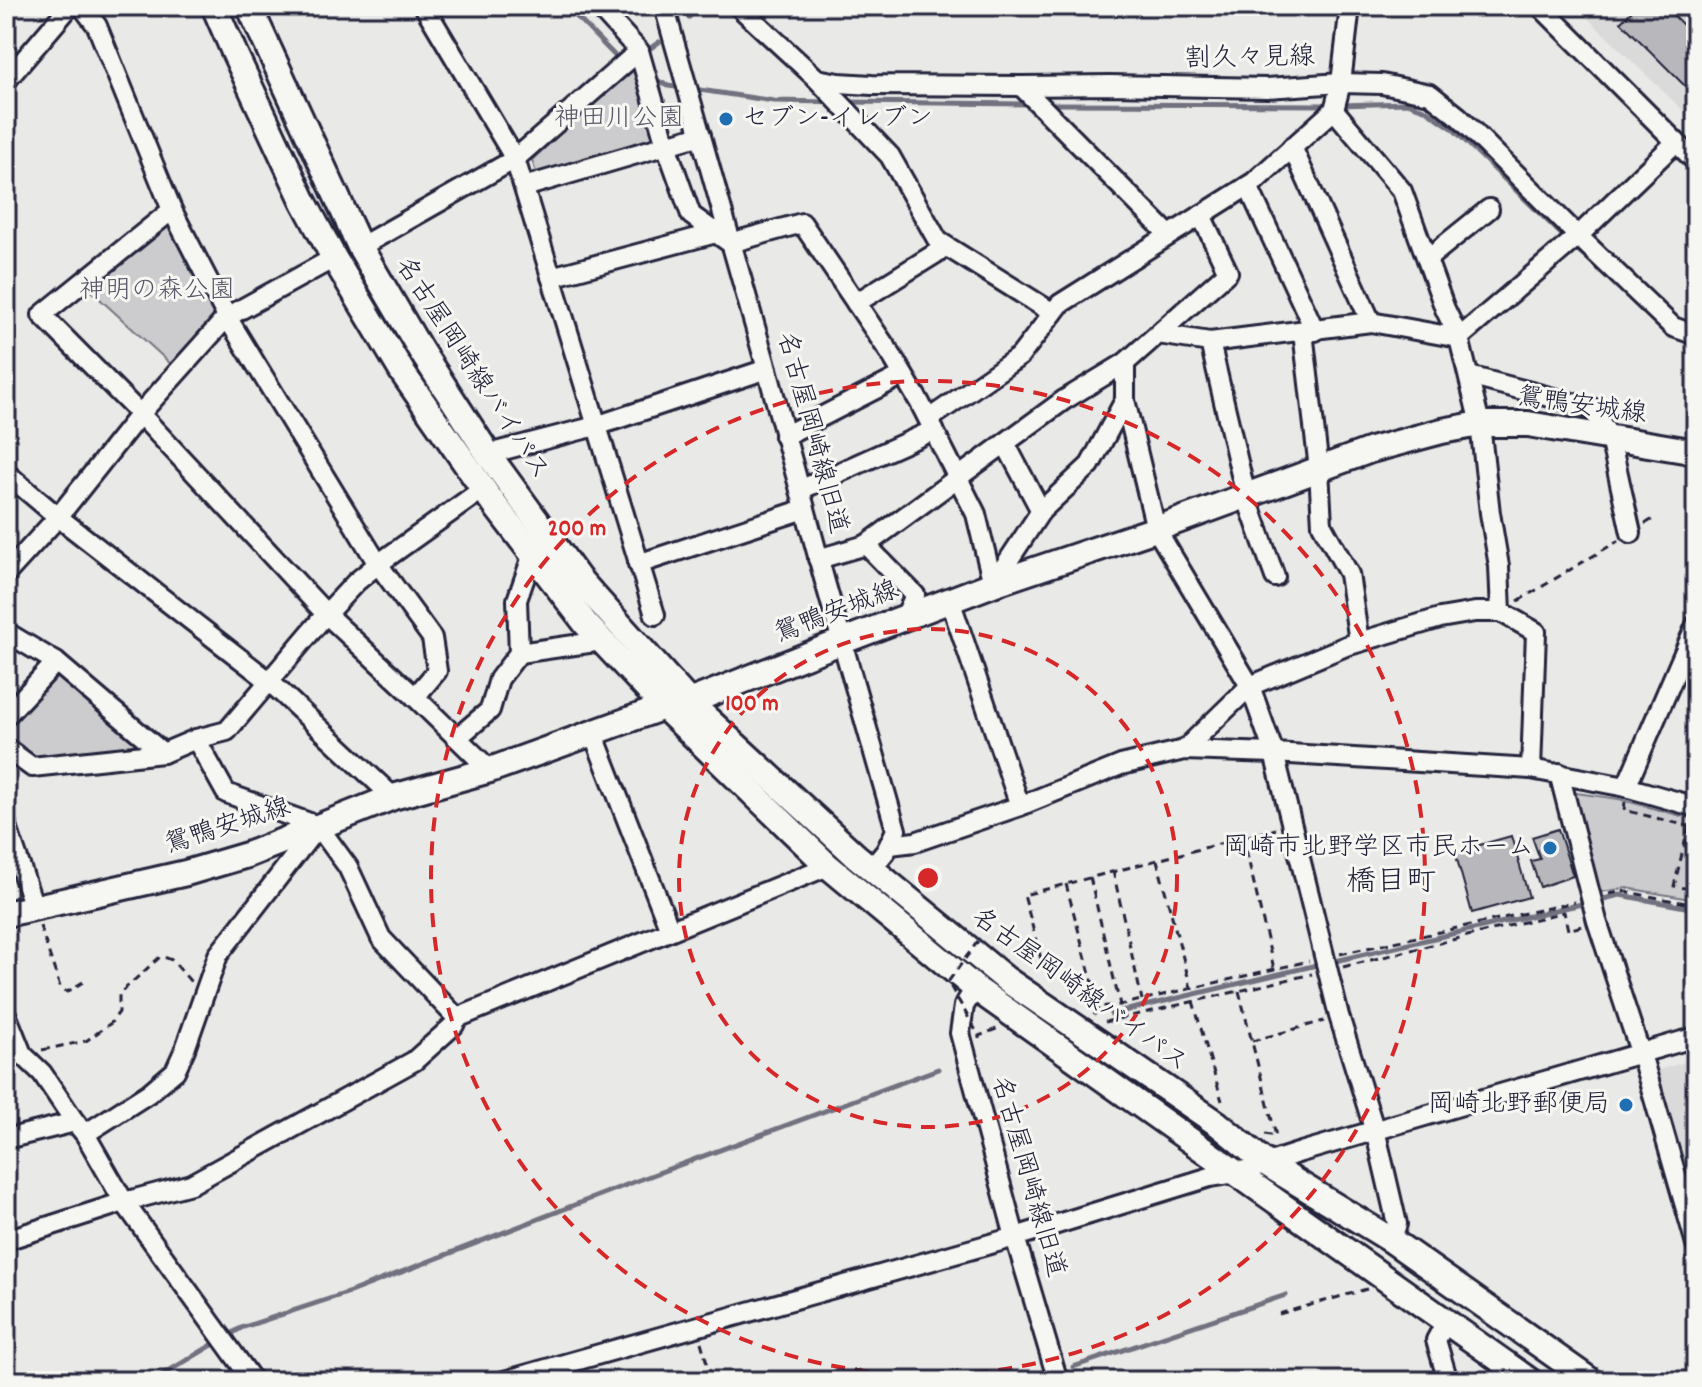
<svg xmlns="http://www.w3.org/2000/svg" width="1702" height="1387" font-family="Dekko,'Klee One',sans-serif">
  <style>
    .built { fill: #dadada }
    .green { fill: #ccccce; stroke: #777784; stroke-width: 2 }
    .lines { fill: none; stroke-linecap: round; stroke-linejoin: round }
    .stream { stroke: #71717f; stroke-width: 5 }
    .building { fill: #b8b8bc; stroke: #22223b; stroke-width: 2 }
    .minor-casing { stroke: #22223b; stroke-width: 24 }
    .major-casing { stroke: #22223b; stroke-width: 30 }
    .path { stroke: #22223b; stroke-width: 3; stroke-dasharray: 8 6; stroke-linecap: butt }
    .minor { stroke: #f6f6f2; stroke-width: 18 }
    .major { stroke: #f6f6f2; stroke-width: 24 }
    .path-bridge { stroke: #22223b; stroke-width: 3; stroke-dasharray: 8 6; stroke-linecap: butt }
    .ring { fill: none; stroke: #d62828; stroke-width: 4; stroke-dasharray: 14 10 }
    .poi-dot { fill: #1f6fb2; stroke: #f6f6f2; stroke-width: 3 }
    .labels { text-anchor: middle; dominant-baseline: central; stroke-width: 6; stroke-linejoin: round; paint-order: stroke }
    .street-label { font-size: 26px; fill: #22223b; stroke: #f6f6f2 }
    .park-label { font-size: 26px; fill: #555567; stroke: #f6f6f2 }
    .poi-label { font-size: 26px; fill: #22223b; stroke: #f6f6f2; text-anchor: end }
    .quarter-label { font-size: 30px; fill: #22223b; stroke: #f6f6f2 }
    .centre { fill: #d62828; stroke: #f6f6f2; stroke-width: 4 }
    .ring-label { font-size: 24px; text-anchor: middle; font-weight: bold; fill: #d62828; stroke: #f6f6f2; stroke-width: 6; stroke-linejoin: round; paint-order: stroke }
  </style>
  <rect width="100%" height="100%" fill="#e9e9e7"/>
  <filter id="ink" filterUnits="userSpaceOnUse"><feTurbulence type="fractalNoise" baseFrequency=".0125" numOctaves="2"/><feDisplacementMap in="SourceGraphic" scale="16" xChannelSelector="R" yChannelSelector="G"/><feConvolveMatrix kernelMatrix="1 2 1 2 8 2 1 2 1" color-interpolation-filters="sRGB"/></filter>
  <g filter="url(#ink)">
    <g class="built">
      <polygon points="1575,6 1696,6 1696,123"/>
      <polygon points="1696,1059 1696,1218 1654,1071"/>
    </g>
    <g class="green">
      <polygon points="635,63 658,139 536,173 532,160"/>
      <polygon points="170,224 219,316 173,366 89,289"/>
      <polygon points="58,667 145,748 35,761 6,738 6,725"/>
      <polygon points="1562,791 1619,799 1696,820 1696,900 1627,888 1594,893"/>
    </g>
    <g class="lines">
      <g class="stream">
        <polyline points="25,6 30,9 48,6"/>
        <polyline points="566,6 617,58 621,61"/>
        <polyline points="689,17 700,6"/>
        <polyline points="648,50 659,42"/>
        <polyline points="651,77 668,86 683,88"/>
        <polyline points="693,89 774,101 830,102"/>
        <polyline points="848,102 1030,104"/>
        <polyline points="1048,104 1330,105"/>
        <polyline points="1340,105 1407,103 1424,109 1452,128 1566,239"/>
        <polyline points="1573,246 1599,268"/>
        <polyline points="1599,900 1620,895 1696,909"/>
        <polyline points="1331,962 1586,903"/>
        <polyline points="1111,1014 1321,964"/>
        <polyline points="228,1336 241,1328 350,1292 639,1180 938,1069"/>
        <polyline points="1073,1367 1286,1295"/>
        <polyline points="152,1381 219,1341"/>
      </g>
    </g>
    <g class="building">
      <polygon points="1637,6 1664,6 1696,38 1696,97 1621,22"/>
      <polygon points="1558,829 1573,876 1540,887 1531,861 1540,859 1532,837"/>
      <polygon points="1511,836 1529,897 1472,913 1455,852"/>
    </g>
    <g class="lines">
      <g class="minor-casing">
        <g id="minor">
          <polyline points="82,6 97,26 172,210 227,317 378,564 432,638 437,671 415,697"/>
          <polyline points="424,6 515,159 655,615"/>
          <polyline points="598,6 639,51 666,145 691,215 730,243 802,223 892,356 920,403 976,514 993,584"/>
          <polyline points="664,6 767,369 825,582 896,830 886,851 872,868"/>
          <polyline points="738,6 817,79 890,156 938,241 1053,313"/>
          <polyline points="1540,6 1696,162"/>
          <polyline points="817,79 839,83 872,85 1021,86 1110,85 1267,88 1341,83 1382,84 1430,94 1459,117 1578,236 1673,327 1696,335"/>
          <polyline points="6,81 70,6"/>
          <polyline points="1021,86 1169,235"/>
          <polyline points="1292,147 1371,322"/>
          <polyline points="1248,186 1315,331"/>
          <polyline points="524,187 701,135"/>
          <polyline points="172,210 42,315 140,414 326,614 415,697 490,770"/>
          <polyline points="1201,215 1228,272 1125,363 1125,400 1156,529 1250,686 1274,753 1339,1016 1377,1138 1397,1224 1391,1240"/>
          <polyline points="360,247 515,159 639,51"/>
          <polyline points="1427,259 1489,209"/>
          <polyline points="551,277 716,233"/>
          <polyline points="856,303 946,247"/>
          <polyline points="1303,332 1319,469 1322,525 1349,574 1359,642"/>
          <polyline points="1158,334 1210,342 1371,322 1459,338"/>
          <polyline points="1459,338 1578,236 1676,142"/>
          <polyline points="1210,342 1246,496 1275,577"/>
          <polyline points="1469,376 1592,408 1610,438 1631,533"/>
          <polyline points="929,419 1020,356 1060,304 1254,182 1334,110 1341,83 1350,6"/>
          <polyline points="784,436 903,375"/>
          <polyline points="488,454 596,426 767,369"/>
          <polyline points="6,473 58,517 269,681 393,797"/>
          <polyline points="800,490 934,430"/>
          <polyline points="1041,511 1005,443 1064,400 1125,363"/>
          <polyline points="866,545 915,595 905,617"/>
          <polyline points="818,559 866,545 1005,443"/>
          <polyline points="638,564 805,509"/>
          <polyline points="6,574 58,517 140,414 227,317 334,258"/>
          <polyline points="993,584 1041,511 1090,465 1125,400"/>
          <polyline points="950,600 1020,806"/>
          <polyline points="1501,612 1536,632 1531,769"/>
          <polyline points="6,632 56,662 163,753"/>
          <polyline points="519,653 602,641"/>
          <polyline points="6,716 56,662"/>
          <polyline points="593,733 670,930"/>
          <polyline points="457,738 490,710 499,679 519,653 517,600 533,554"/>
          <polyline points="196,739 226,793 318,826 348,867 381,938 457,1018"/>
          <polyline points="6,748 32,767 163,753 196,739 227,731 326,614 356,582 378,564 483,489"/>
          <polyline points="1184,750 1250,686 1346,646 1440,618 1475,612 1501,612 1499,566 1490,513 1480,424 1459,338 1445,309 1402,191 1334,110"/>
          <polyline points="1559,773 1597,921 1644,1064 1696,1244"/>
          <polyline points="1626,787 1696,625"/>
          <polyline points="6,824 34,907"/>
          <polyline points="890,845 915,842 1020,806 1121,765 1184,750 1274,753 1531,769 1626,787 1696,807"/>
          <polyline points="975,988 964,1006 960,1033 1015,1237 1058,1381"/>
          <polyline points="6,1014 22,1054 42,1073 75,1122 85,1134 124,1202 253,1381"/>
          <polyline points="85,1134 149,1093 175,1071 185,1049 218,955 318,826"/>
          <polyline points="6,1139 75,1122"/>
          <polyline points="6,1240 124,1202 191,1184 414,1061 454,1025 457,1018 828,866"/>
          <polyline points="1446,1322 1436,1340 1448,1381"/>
          <polyline points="504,1381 1015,1237 1210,1177 1236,1173 1301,1152 1696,1037"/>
        </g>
      </g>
      <g class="major-casing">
        <g id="major">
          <polyline points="214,6 234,52 303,200 334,258 404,375 491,500 586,624 664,707 828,866 975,988 1530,1381"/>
          <polyline points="249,6 360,247 421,351 488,454 579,579 689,702 856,856 1007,980 1218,1124 1267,1164 1391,1240 1591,1381"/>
          <polyline points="6,914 186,873 247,855 393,797 490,770 664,707 689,702 843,641 993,584 1156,529 1371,450 1442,431 1480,424 1528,424 1696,452"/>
        </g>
      </g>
      <g class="path">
        <polyline points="1645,524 1653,519"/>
        <polyline points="1518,601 1618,541"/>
        <polyline points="1625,802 1624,810 1696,828"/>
        <polyline points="1689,826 1674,886 1696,890"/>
        <polyline points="1243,837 1274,969"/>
        <polyline points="1157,860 1191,988"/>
        <polyline points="1113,871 1142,1000"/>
        <polyline points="1090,877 1120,1005"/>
        <polyline points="1066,884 1099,1007"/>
        <polyline points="1609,894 1622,891 1696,905"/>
        <polyline points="40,926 60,987 67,992 83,982"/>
        <polyline points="1340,954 1575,902"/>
        <polyline points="1041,959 1024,895 1276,829"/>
        <polyline points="1343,967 1564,912 1568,930 1582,926"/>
        <polyline points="1239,991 1276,1136 1265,1134"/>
        <polyline points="1193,1001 1222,1101"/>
        <polyline points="1094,1015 1099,1007 1120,1005 1309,961"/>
        <polyline points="1105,1022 1312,974"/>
        <polyline points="979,1039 979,1036 999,1028"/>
        <polyline points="1252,1041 1324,1021"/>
        <polyline points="42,1050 86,1041 111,1023 119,1012 119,994 161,956 172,960 191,982"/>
        <polyline points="1279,1314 1367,1289"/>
        <polyline points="701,1342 712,1381"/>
      </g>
      <use href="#minor" class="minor"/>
      <use href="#major" class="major"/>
      <polyline class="path-bridge" points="978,941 948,982 979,1036"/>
    </g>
  </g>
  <g class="ring">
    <circle cx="928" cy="878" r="249"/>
    <circle cx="928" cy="878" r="497"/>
  </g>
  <g class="poi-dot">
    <circle cx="726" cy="119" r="8"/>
    <circle cx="1550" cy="848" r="8"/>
    <circle cx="1626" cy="1105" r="8"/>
  </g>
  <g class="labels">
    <g class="street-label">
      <text transform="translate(1250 59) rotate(-1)">割久々見線</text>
      <text transform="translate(471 369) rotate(57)">名古屋岡崎線バイパス</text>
      <text transform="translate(1582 407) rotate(8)">鴛鴨安城線</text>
      <text transform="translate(811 433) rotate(75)">名古屋岡崎線旧道</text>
      <text transform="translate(837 613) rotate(-21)">鴛鴨安城線</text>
      <text transform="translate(228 827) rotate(-18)">鴛鴨安城線</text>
      <text transform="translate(1079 991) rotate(36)">名古屋岡崎線バイパス</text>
      <text transform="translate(1027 1177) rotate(74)">名古屋岡崎線旧道</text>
    </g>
    <g class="park-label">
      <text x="619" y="119">神田川公園</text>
      <text x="157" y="291">神明の森公園</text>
    </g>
    <g class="poi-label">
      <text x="742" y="119" text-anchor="start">セブン-イレブン</text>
      <text x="1534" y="848">岡崎市北野学区市民ホーム</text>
      <text x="1610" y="1105">岡崎北野郵便局</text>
    </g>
    <g class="quarter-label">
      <text x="1391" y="884">橋目町</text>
    </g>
  </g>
  <circle cx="928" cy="878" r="12" class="centre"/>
  <g class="ring-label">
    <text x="577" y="535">200 m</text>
    <text x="752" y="710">100 m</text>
  </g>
  <rect width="1702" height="1387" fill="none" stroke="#f6f6f2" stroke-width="32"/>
  <rect x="16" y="16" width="1670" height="1355" fill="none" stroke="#22223b" stroke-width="3" filter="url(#ink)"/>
</svg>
